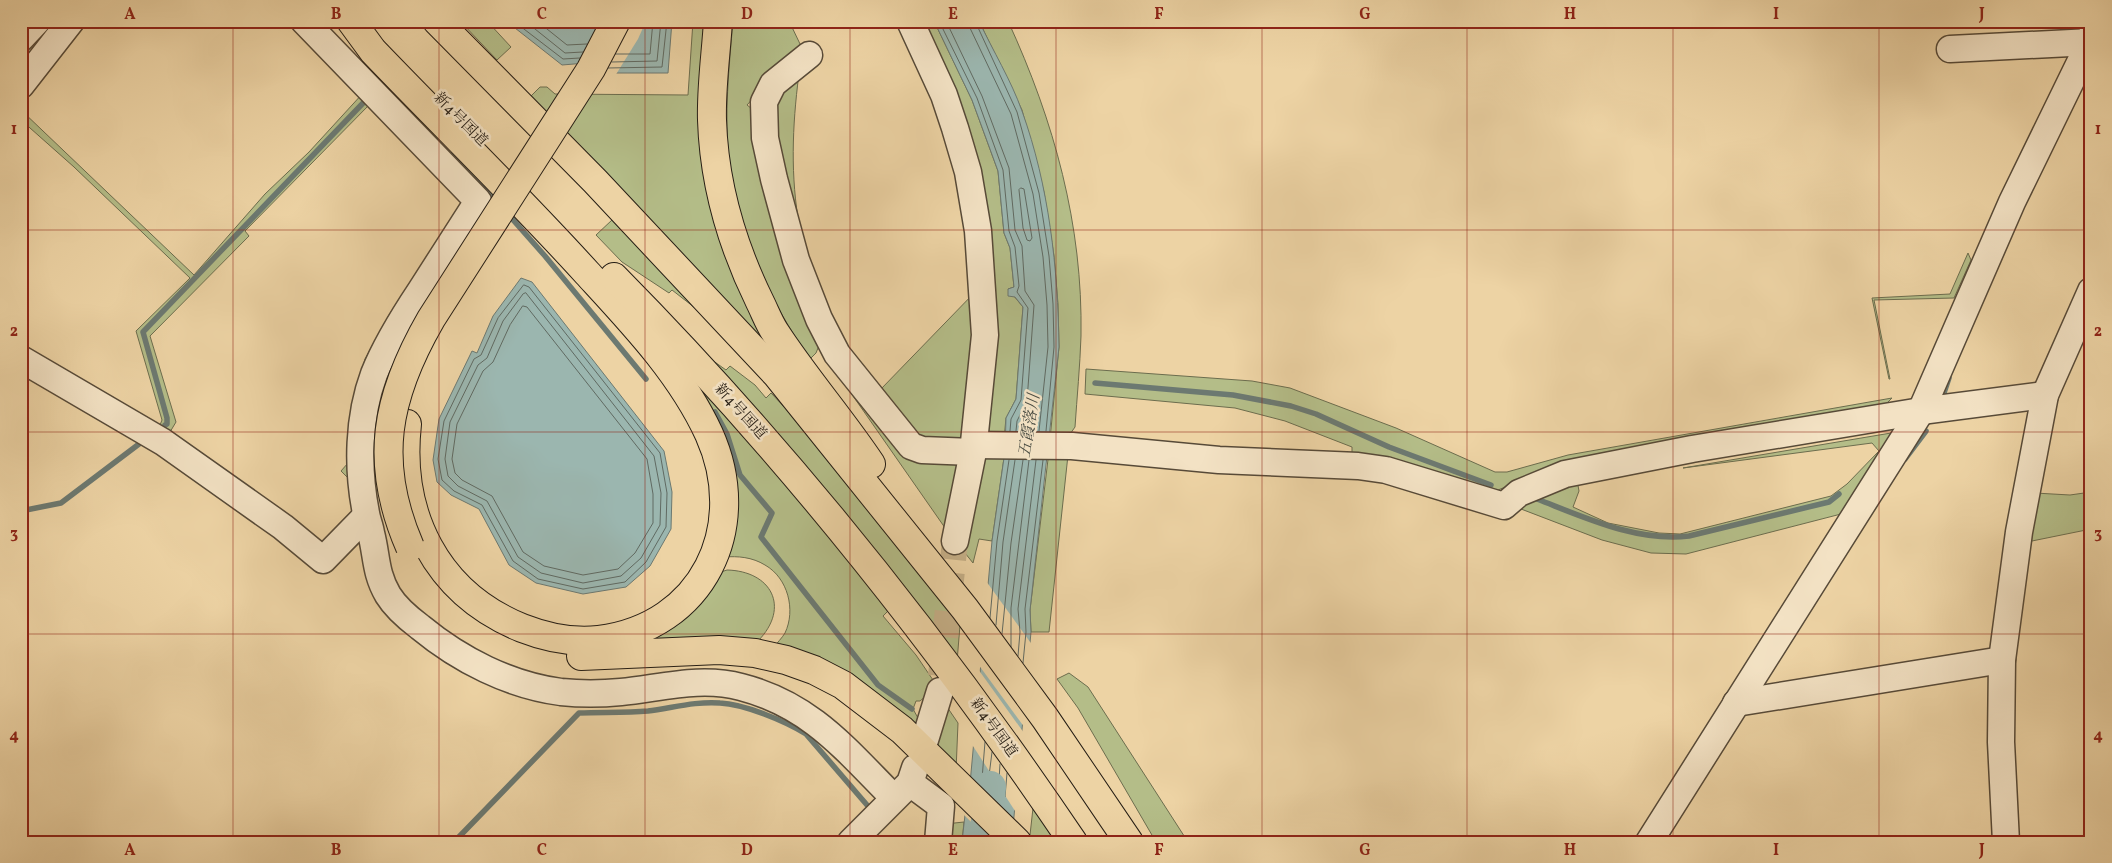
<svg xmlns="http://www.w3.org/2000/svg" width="2112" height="863" font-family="Vollkorn,'Noto Serif JP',serif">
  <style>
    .green { fill: #b4bd88; stroke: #6c6d4e }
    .water { fill: #9bb6af; stroke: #6c7971 }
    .pier { fill: #edd3a4 }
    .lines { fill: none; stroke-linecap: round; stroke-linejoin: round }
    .shore { stroke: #606a62; stroke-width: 1 }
    .stream { stroke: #6c7971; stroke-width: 5.5 }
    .river { stroke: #9bb6af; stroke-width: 32 }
    .minor-tunnel { stroke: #c5af87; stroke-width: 26; stroke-dasharray: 26 13; stroke-linecap: butt }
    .minor-casing { stroke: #574a38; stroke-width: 29 }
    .highway-casing { stroke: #251d14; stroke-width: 30 }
    .minor { stroke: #f3e2c4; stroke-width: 26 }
    .highway { stroke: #edd3a4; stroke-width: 28 }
    .highway-bridge-casing { stroke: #251d14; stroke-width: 30; stroke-linecap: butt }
    .highway-bridge { stroke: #edd3a4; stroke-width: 28 }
    .grid { fill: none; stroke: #8f2418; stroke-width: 1; stroke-opacity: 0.55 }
    .labels { text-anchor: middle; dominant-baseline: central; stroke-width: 5; stroke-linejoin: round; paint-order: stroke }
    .street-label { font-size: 15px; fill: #251d14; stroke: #f3e2c4 }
    .water-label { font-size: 16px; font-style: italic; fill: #484b42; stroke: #f3e2c4 }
    .neatline { fill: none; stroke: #8f2418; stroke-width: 2 }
    .grid-label { font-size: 16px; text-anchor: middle; font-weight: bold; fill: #8f2418 }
  </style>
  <rect width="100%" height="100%" fill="#edd3a4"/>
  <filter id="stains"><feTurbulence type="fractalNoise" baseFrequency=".004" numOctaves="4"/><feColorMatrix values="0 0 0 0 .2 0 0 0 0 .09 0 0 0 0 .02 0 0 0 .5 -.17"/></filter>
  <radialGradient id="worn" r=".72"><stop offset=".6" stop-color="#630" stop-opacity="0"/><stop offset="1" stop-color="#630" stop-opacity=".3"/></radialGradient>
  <g class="green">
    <polygon points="460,21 487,21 511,47 497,60"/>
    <polygon points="693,21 706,21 702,101 770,336 763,340 531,96 540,87 547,87 555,94 688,95"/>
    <path d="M733,21H789L801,46L747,105L756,112L820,343L816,353L810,359C770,301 736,233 729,161C724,115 729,68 733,21Z"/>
    <polygon points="919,21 934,21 972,100 998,171 1004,233 1010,248 1014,287 1008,289 1023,307 1016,399 1006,418 1004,439 987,437 995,296"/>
    <path d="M979,21H1008C1054,121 1083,225 1081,336C1080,366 1077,397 1075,427L1068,437L1050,439L1059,347L1058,304L1054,256L1044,192L1022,110Z"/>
    <path d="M800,66C793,117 790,167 798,218L775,154L778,90Z"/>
    <polygon points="364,92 468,200 396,321 350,480 341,471 348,463 351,414 365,359 389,315 461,203 461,199 371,103 245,231 249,236 150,336 176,422 170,432 160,425 162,420 136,331 190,278 74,167 21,120 21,110 194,275 265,194 309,152"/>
    <polygon points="612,220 699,311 672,290 669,293 622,262 596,235"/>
    <polygon points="1968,253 1971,260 1954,298 1874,300 1890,379 1889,379 1872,298 1950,294"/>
    <polygon points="977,290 966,440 926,445 881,389"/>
    <path d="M666,347C743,433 819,519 888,611L883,616L916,655L935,683L933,690L920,701H916L913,709L918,718L916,725L773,648C777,643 782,638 785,633C796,610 788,578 765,565C752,557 738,556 724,557L731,540Z"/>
    <polygon points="705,355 726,370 730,366 755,385 766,398 771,393 804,428 960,625 957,662"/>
    <polygon points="1086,369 1252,381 1290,388 1396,428 1495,472 1507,472 1568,455 1892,398 1879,411 1555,467 1498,490 1466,490 1352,459 1352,447 1285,421 1235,408 1085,394"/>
    <polygon points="837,373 901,445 961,464 950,535"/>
    <polygon points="1897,432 1854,505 1841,514 1686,554 1651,553 1602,540 1521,509 1519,502 1577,480 1579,491 1573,507 1608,523 1659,533 1680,534 1831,496 1847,484 1879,451 1872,443 1683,468"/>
    <polygon points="1005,451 992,541 979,539 973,563 961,548 984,455"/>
    <polygon points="1049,451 1068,455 1049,632 1031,632 1030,610"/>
    <polygon points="2091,492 2091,529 2027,542 2035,493 2070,495"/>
    <path d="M727,570C771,571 791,607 758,641L648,648L647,636L718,573Z"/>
    <polygon points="1069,673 1088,687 1188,842 1156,842 1078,708 1057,679"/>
    <polygon points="943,701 958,723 956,771 929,745"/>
    <polygon points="1033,808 1057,842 1037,842 1030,835"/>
    <polygon points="964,822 962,842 943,842 945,824"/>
  </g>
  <g class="water">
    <polygon points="514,21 672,21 668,73 593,73 586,63 562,65 515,28"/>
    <path d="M934,21H979C993,51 1011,80 1022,111C1049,186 1058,268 1059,347L1030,610L1031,632L1013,827L970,784L992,541L1005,451L1006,418L1016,399L1023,307L1015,297L1008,296V289L1014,287L1010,248L1004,233L998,171L972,100Z"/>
    <polygon points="521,278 532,282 664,451 672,492 671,529 650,566 626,587 583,594 536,583 509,565 479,509 451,495 437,482 433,460 439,419 472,351 477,353 493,316"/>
    <polygon points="965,815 991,842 962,842"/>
  </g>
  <g class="pier">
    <polygon points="604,21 646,21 638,39 615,76 592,76"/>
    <polygon points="986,581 1033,646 1025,728 978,664"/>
    <polygon points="978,669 1024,733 1017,814 971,743"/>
    <polygon points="967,813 993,840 994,842 991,842 963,814"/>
  </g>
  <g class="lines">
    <g class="shore">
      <polyline points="519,21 520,26 563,59 580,58"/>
      <polyline points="525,21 565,53 583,52"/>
      <polyline points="537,21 567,45 587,44"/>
      <polyline points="939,21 977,98 1003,170 1009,231 1015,247 1019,286 1017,292 1028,308 1021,400 1011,419 1010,431"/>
      <polyline points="946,21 982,96 1009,168 1015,230 1022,246 1025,291 1034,305 1027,401 1017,421 1016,431"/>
      <polyline points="969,21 970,28 1011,114 1033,194 1043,257 1047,305 1048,347 1039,431"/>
      <polyline points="975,21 1017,112 1039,193 1049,256 1053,304 1054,347 1046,431"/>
      <polyline points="615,54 650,54 653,21"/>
      <polyline points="612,62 657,61 661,21"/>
      <polyline points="608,68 662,67 667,21"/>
      <polygon points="1021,188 1024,189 1032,238 1030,241 1027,240 1023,228 1019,190"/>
      <polygon points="524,285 529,287 660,453 667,493 666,527 646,562 625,582 583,589 538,579 513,561 482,505 454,491 442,480 438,459 444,421 474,359 481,355 498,318"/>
      <polygon points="526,293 654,456 661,493 660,525 641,558 621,576 583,583 541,573 518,557 487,501 458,486 448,476 445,459 450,422 478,365 487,358 503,321 523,294"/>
      <polygon points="523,306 527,307 647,459 653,494 653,523 635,553 618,569 583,575 544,566 523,552 492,496 462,480 455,473 452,459 457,424 483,371 493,362 510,325"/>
      <polyline points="990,618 997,541 1009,460"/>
      <polyline points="996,625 1003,542 1015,460"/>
      <polyline points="1002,634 1011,543 1023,460"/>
      <polyline points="1011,647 1011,608 1029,460"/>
      <polyline points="1018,656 1020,632 1018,609 1036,460"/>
      <polyline points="1023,663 1026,632 1025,609 1043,460"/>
      <polyline points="985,742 982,779 1002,799 1005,797 1007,773"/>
      <polyline points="992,752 989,776 996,782 999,780 1000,764"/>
    </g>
    <g class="stream">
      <polyline points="452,155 497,203"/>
      <polyline points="507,213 545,256 646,379"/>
      <polyline points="1095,383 1233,395 1291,406 1316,414 1389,447 1491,485"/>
      <polyline points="1944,393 1949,378"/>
      <polyline points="715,412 727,434 740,475 772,513 761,537 878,685 912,709"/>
      <polyline points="165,425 167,424 167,418 143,332 365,101"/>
      <polyline points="1905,459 1926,431"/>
      <path d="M1537,499C1586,518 1637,542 1689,536L1829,502L1839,494"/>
      <polyline points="21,511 61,503 139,444"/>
      <path d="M454,842L579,713C602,712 625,713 648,711C672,708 696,701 720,703C744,704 785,721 806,734L867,805"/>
    </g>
    <polyline class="river" points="985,842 990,787"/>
    <polyline class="minor-tunnel" points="941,676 955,541"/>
    <g class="minor-casing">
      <g id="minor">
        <path d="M304,21L478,201C459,231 440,260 421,290C403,317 386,344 374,374C358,417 357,468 366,513C367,520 370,526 371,533C377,556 375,573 388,595C396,608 408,618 420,627C460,660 509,685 561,692C580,694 601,694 621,692C661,688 701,676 741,687C811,705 845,749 894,798"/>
        <polyline points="910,21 944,95 955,128 968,172 978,231 985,335 973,452 955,541"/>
        <polyline points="21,38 37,21"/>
        <polyline points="1950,49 2091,42"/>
        <polyline points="809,55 773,84 764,102 765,138 774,179 796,260 819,319 837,354 911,446 922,450 973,452"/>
        <polyline points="21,85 71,21"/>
        <polyline points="21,359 163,442 283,527 323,560 366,516"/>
        <polyline points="974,445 1072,446 1219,460 1358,466 1386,470 1504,506 1519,493 1565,474 1692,449 1921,411 2045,395"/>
        <polyline points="1736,703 2002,660"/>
        <polyline points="925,740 940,691"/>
        <polyline points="910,783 941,806 938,842"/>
        <polyline points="851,842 910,783 915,768"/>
        <polyline points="1649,842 1921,411 2012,202 2090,42 2091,36"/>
        <polyline points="2006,842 2001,742 2002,660 2019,532 2045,395 2091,291"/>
      </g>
    </g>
    <g class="highway-casing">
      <g id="highway">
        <path d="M351,21L373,51C444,125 518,197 587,273C632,322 681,373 709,434C751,527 703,627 599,640C573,643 545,637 522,628C436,593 397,514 407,424"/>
        <polyline points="437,21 595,181 777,375 965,609 1045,718 1129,842"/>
        <path d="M718,21C716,54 711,87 712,120C714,184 732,245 760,302C765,312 769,323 775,332C805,378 841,419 871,464"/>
        <path d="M614,277C785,450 937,641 1073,842"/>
        <polyline points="581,656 719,650 755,653 786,660 814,670 843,685 902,730 1017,842"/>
      </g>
    </g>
    <use href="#minor" class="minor"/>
    <use href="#highway" class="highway"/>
    <g class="highway-bridge-casing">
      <path id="highway-bridge" d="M410,547C373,462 386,397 431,319L591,69L616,21"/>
    </g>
    <use href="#highway-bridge" class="highway-bridge"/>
  </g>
  <path class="grid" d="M233,21V842M439,21V842M645,21V842M850,21V842M1056,21V842M1262,21V842M1467,21V842M1673,21V842M1879,21V842M21,230H2091M21,432H2091M21,634H2091"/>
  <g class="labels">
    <g class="street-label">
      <text transform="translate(460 120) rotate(45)">新4号国道</text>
      <text transform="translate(740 412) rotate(48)">新4号国道</text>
      <text transform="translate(993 728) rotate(54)">新4号国道</text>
    </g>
    <g class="water-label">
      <text transform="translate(1030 426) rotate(-81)">五霞落川</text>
    </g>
  </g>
  <rect width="2112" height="863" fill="none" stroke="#edd3a4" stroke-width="55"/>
  <rect x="28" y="28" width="2056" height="808" class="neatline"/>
  <g class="grid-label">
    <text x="130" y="19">A</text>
    <text x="336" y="19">B</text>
    <text x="542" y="19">C</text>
    <text x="747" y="19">D</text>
    <text x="953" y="19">E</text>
    <text x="1159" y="19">F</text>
    <text x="1365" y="19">G</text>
    <text x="1570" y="19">H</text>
    <text x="1776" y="19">I</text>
    <text x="1982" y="19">J</text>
    <text x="14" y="134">1</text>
    <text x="2098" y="134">1</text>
    <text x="14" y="336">2</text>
    <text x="2098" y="336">2</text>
    <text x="14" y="538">3</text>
    <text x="2098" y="538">3</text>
    <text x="14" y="740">4</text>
    <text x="2098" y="740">4</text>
    <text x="130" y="855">A</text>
    <text x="336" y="855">B</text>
    <text x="542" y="855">C</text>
    <text x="747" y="855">D</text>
    <text x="953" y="855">E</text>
    <text x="1159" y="855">F</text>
    <text x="1365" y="855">G</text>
    <text x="1570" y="855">H</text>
    <text x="1776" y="855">I</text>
    <text x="1982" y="855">J</text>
  </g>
  <rect width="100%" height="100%" filter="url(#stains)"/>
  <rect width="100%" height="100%" fill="url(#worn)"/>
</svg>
